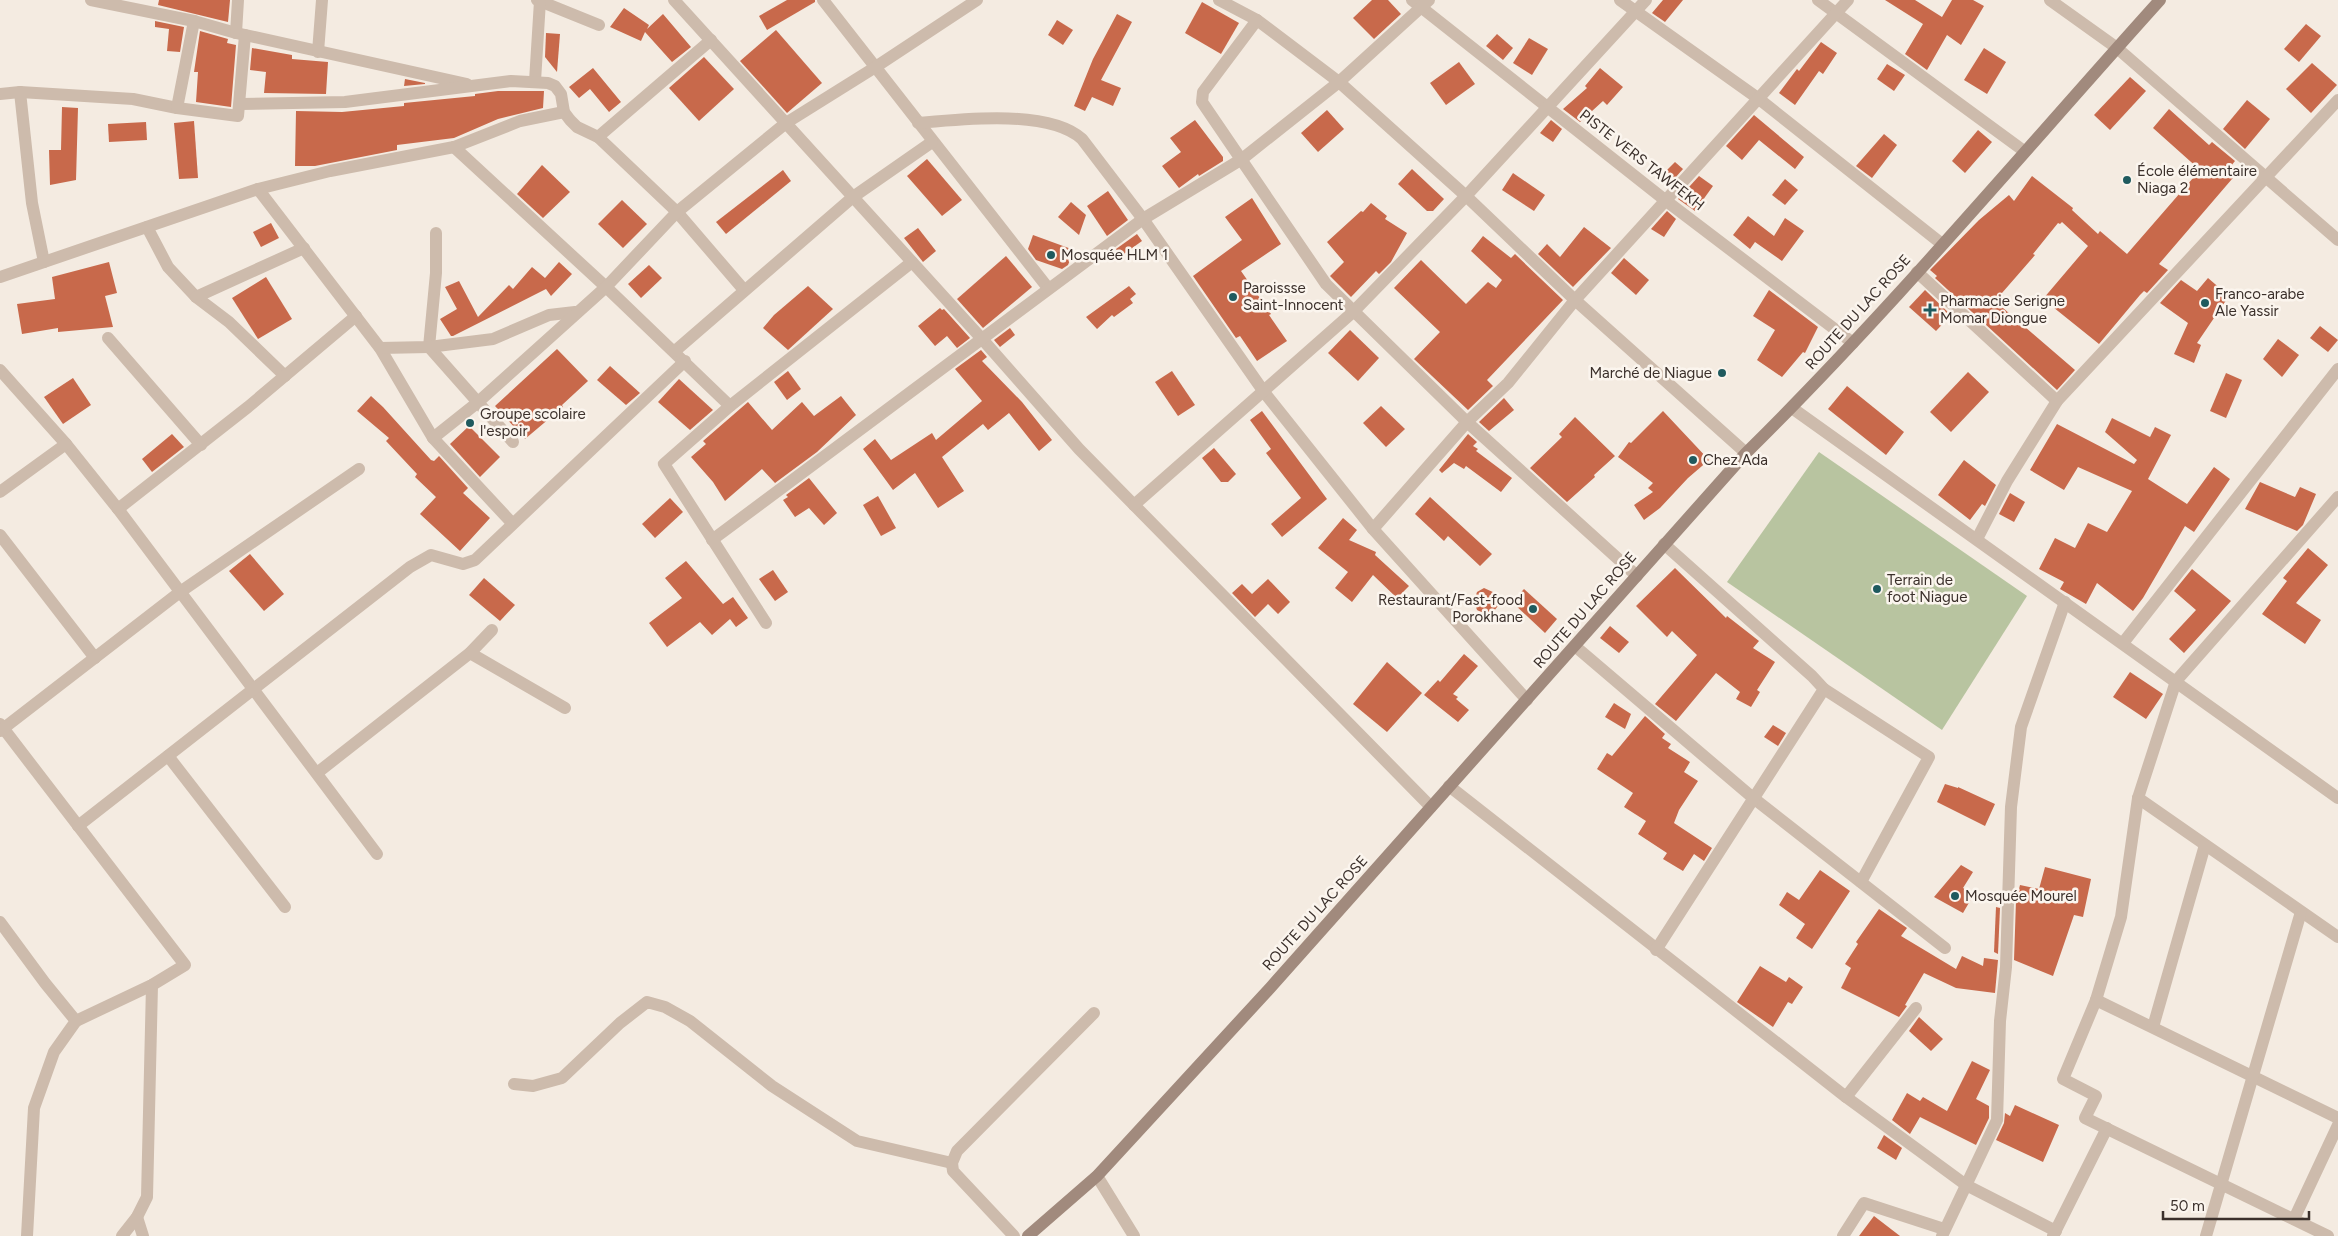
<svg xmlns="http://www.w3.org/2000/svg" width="2338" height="1236" font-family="Figtree,sans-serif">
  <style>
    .green { fill: #b8c4a0 }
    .building { fill: #c8694b }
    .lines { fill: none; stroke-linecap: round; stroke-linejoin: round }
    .minor { stroke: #cdbbac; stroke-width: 12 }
    .secondary { stroke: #a18a7d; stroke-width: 12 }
    .poi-dot { fill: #1f5a5e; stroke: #fbf5ee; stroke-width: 2 }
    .labels { text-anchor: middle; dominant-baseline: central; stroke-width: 5; stroke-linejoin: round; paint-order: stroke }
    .street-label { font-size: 15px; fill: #3b302b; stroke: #fbf5ee }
    .poi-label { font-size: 15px; fill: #3b302b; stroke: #fbf5ee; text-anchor: start }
  </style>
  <rect width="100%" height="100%" fill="#f4ebe1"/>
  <polygon class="green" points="1819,452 2027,596 1942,730 1727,582"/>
  <g class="building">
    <polygon points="159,0 230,0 228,22 158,5"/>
    <polygon points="787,0 815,0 815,2 767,30 759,16"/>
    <polygon points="1372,0 1388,0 1401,14 1374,39 1353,18"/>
    <polygon points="1663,0 1683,0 1665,22 1652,13"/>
    <polygon points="1885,0 1915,0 1942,17 1952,0 1973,0 1984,6 1961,45 1947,35 1927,70 1905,54 1923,24"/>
    <polygon points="1202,2 1239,23 1221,54 1185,33"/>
    <polygon points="624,8 649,25 647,29 663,14 691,47 672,62 645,32 641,41 610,27"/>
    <polygon points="1117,14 1132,22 1101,80 1121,88 1113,106 1092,97 1085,111 1074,106 1093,59"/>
    <polygon points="1057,20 1073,30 1063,45 1048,35"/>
    <polygon points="155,21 184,27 180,52 167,51 169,29 155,27"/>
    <polygon points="2306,24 2321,36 2299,62 2284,49"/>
    <polygon points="776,30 822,83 787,113 740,61"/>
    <polygon points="200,31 228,39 227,43 236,45 231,107 196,102 198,72 194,72"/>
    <polygon points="546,33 560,34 557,72 545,57"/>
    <polygon points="1497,34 1513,48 1503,60 1486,46"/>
    <polygon points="1529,38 1548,49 1532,75 1513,63"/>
    <polygon points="1821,42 1837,53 1823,74 1819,71 1795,105 1779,93 1797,69 1799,71"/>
    <polygon points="252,48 292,55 292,59 328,62 326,94 264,93 266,72 250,70"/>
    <polygon points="1984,48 2006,62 1987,94 1964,80"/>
    <polygon points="704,57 734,89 699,121 669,88"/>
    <polygon points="1459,62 1475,84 1446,105 1430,83"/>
    <polygon points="2312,63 2337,85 2311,113 2286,89"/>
    <polygon points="1887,64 1905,75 1894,91 1877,79"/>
    <polygon points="593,68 621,102 609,112 590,89 579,98 569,87"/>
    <polygon points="1600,68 1623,87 1607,105 1603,101 1580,122 1563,109 1587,88 1585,86"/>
    <polygon points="2130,77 2146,91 2110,130 2094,115"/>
    <polygon points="405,79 425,83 425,84 404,86"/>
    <polygon points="498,91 544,91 543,108 498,119 454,138 397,145 397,150 315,166 295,166 296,111 342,112 404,106 404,103 475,96 475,94"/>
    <polygon points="2247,100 2270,119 2245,149 2223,129"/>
    <polygon points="62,107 78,108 76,180 50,185 49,150 61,150"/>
    <polygon points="2169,109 2209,145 2212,142 2235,161 2231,166 2238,172 2159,264 2168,270 2147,293 2144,291 2140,295 2099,344 2043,299 2088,246 2062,222 2060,224 2058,223 2033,254 2035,255 1995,301 2075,370 2057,390 1935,278 1937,276 1930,270 1979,220 2009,195 2014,201 2032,176 2073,208 2072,210 2098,234 2100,231 2127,254 2200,170 2153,128"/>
    <polygon points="1327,110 1344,129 1318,152 1301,133"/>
    <polygon points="1754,115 1804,157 1795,169 1759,140 1742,160 1726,146"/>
    <polygon points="1195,120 1223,157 1223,161 1199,176 1198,174 1179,188 1162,166 1181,152 1170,138"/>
    <polygon points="1551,120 1562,129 1553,142 1540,133"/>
    <polygon points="194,121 198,178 179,179 174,123"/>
    <polygon points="146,122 147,140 109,142 108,124"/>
    <polygon points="1978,130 1992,142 1965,173 1952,161"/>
    <polygon points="1884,134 1897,145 1872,178 1856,166"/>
    <polygon points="927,159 962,200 942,216 907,176"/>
    <polygon points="1675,162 1683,169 1667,187 1658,179"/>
    <polygon points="542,165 570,192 543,218 517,194"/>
    <polygon points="1412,169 1444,199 1433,211 1427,211 1398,184"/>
    <polygon points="783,170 791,181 726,234 716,222"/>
    <polygon points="1513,173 1545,195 1534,211 1502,190"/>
    <polygon points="1699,176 1713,186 1695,211 1678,199"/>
    <polygon points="1785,179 1798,190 1785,205 1772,195"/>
    <polygon points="1108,191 1128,220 1107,236 1087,206"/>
    <polygon points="1252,198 1281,244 1241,271 1271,314 1269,315 1287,341 1257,361 1240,336 1236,338 1193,276 1242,240 1225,217"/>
    <polygon points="622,200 647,224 623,248 598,224"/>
    <polygon points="1071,202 1086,215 1079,235 1058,217"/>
    <polygon points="1371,203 1387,216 1385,219 1407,233 1391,262 1379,274 1376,271 1351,297 1330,276 1344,262 1327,242 1361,211 1363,212"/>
    <polygon points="1667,211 1676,219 1664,237 1651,229"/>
    <polygon points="1748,216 1774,236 1785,218 1804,231 1782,261 1755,242 1750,249 1733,235"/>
    <polygon points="271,223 279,238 261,247 253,232"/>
    <polygon points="1584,227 1611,248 1573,287 1538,254 1547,244 1560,257"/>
    <polygon points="918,228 936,251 923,262 904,238"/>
    <polygon points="1137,234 1142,241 1121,256 1116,249"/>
    <polygon points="1033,235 1074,250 1068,265 1062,269 1036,260 1028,249"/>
    <polygon points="1483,236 1511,258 1515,254 1563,300 1487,380 1493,386 1468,410 1414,359 1440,332 1394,288 1421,260 1466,304 1488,282 1496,288 1502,280 1471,251"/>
    <polygon points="1006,256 1032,287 983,328 957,299"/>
    <polygon points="1624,258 1649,280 1636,295 1611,273"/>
    <polygon points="109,262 117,293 105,296 113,327 58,332 58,328 22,334 17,304 55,299 52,277"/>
    <polygon points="559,262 572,274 551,296 546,289 453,336 451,336 440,319 457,309 445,287 459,281 478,317 509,285 513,289 532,267 545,278"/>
    <polygon points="649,265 662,278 641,298 628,284"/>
    <polygon points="266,277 292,319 258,339 232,298"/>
    <polygon points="2208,278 2229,296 2197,343 2201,345 2194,363 2174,354 2188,323 2160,303 2181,280 2197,291"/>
    <polygon points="808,286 833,309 788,350 763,328 774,315"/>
    <polygon points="1129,286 1136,294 1130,299 1133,303 1114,317 1112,315 1097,329 1086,317"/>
    <polygon points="1769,290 1818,327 1805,353 1803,352 1782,377 1757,360 1775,330 1753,316"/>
    <polygon points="1925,290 1951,315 1936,331 1909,307"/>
    <polygon points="940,308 942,310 944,309 970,338 957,348 947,336 935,346 918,326"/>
    <polygon points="2320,326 2338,340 2328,352 2310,338"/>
    <polygon points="1010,328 1015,335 1000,347 994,340"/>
    <polygon points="1350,330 1379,358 1358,381 1328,353"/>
    <polygon points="2278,339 2299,355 2282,377 2263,359"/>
    <polygon points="557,349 588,381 562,405 563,407 525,439 495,406"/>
    <polygon points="981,350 987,357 982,361 1022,402 1052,440 1039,451 1009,413 988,430 983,424 942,457 964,491 938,508 915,473 893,490 863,449 875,439 891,460 932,433 936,440 982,401 955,369"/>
    <polygon points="610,366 640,393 626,405 597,380"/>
    <polygon points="788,371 801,389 787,400 774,382"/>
    <polygon points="1172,371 1195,405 1178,416 1155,382"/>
    <polygon points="1968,372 1989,392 1951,432 1930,412"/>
    <polygon points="2226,373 2242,380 2226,418 2210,411"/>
    <polygon points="73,378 91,405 63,424 44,397"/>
    <polygon points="679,379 713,410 690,430 658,402"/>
    <polygon points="1847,386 1904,432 1886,455 1828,409"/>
    <polygon points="371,396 383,407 431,460 434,461 439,456 468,488 463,493 490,518 460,551 420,514 436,497 415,477 417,474 386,441 389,438 357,411"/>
    <polygon points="841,396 856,415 817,452 775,483 762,469 725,501 713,482 691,457 706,444 703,441 748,402 772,430 802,402 814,416"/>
    <polygon points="1504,398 1514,410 1489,431 1479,422"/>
    <polygon points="1381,406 1405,429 1386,447 1363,423"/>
    <polygon points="1262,411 1327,499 1282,537 1271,524 1301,498 1266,453 1271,449 1250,420"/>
    <polygon points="1663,411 1709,460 1688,478 1660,508 1644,520 1634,505 1653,492 1648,488 1653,483 1618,457 1629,442 1631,443"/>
    <polygon points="1575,417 1615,456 1594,475 1595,477 1567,502 1530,468 1562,437 1559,434"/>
    <polygon points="2112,418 2150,437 2155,427 2171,435 2148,479 2187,504 2214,467 2230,479 2194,532 2185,526 2143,598 2133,611 2097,583 2086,604 2060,589 2064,582 2039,569 2055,538 2075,548 2088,523 2107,532 2132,491 2078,467 2064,490 2030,470 2057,424 2134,464 2137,460 2105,432"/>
    <polygon points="469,426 500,457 480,477 450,444"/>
    <polygon points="172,434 184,447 152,472 142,459"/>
    <polygon points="1468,434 1477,442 1473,446 1478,449 1476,451 1512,478 1501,492 1466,466 1464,469 1454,463 1442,473 1439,470"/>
    <polygon points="1214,448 1236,474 1228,482 1221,482 1202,458"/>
    <polygon points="1964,460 1996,485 1985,506 1982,504 1970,520 1938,495"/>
    <polygon points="809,478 837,513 824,525 809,508 795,517 783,500 788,497 786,495"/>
    <polygon points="2260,482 2295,497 2300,487 2316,494 2303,525 2297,531 2245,509"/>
    <polygon points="2010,493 2025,502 2014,522 1999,514"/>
    <polygon points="878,496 896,528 881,536 863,505"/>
    <polygon points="1430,497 1492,554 1480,566 1448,536 1444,541 1415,514"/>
    <polygon points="670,498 683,512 655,538 642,524"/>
    <polygon points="1343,518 1357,530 1349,540 1376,552 1375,555 1409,586 1397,598 1373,575 1352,602 1335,588 1348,572 1318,548"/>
    <polygon points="2308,548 2328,565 2296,603 2321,620 2305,644 2262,614 2287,581 2283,578"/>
    <polygon points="250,554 284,594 264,611 229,571"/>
    <polygon points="686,561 723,604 733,597 748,618 736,627 730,619 712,635 700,622 667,647 649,623 682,598 665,578"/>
    <polygon points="1675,568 1726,618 1727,616 1759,641 1753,648 1775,662 1757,690 1760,692 1751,707 1736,699 1740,692 1716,673 1676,721 1655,704 1697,655 1672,631 1667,637 1636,606"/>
    <polygon points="2192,569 2231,601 2184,653 2169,639 2196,610 2174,591"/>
    <polygon points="773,570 788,592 775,601 759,579"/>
    <polygon points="484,578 515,605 500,621 469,595"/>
    <polygon points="1268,579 1290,602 1278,614 1268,604 1255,617 1232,593 1242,584 1252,594"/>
    <polygon points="1484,588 1495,593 1501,602 1494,611 1485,614 1477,610 1474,601 1477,592"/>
    <polygon points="1524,589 1557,619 1545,633 1512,602"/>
    <polygon points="1610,626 1629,642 1619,653 1600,638"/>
    <polygon points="1464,654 1478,666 1453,694 1458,697 1456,699 1469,710 1458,722 1424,695 1438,680 1440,682"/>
    <polygon points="1387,662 1422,693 1387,732 1353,704"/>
    <polygon points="2130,672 2163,694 2146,719 2113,697"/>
    <polygon points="1614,703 1631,714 1625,729 1605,717"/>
    <polygon points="1645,716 1665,734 1662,738 1671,744 1668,748 1690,762 1684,772 1698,781 1679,810 1674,823 1712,848 1704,861 1694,854 1683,871 1663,859 1667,853 1638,834 1646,821 1624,807 1633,793 1597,769 1607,753 1612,756"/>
    <polygon points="1773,725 1786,733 1778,746 1764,737"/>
    <polygon points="1945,784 1958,788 1958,787 1995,804 1985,826 1937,802"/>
    <polygon points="1961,865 1973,872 1963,888 1974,894 1963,913 1934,897"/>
    <polygon points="2045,867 2091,879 2083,917 2074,915 2053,976 2014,960 2016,901 2020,885 2039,889"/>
    <polygon points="1820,870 1850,891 1812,949 1796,938 1805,924 1779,905 1787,892 1799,900"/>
    <polygon points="1996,907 2000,908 1998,954 1994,952"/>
    <polygon points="1879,909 1907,928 1901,936 1956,969 1962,956 1983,966 1984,958 1998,960 1995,993 1956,988 1924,973 1905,1005 1907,1006 1899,1017 1841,988 1851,968 1845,964 1858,944 1856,942"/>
    <polygon points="1760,966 1786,982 1789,977 1803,987 1792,1004 1788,1002 1773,1027 1737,1002"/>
    <polygon points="1919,1017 1943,1039 1931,1051 1909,1031"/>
    <polygon points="1972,1061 1990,1070 1976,1099 1989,1106 1989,1118 1976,1145 1920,1117 1910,1134 1892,1120 1907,1093 1920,1101 1923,1097 1947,1111"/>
    <polygon points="2015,1105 2059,1125 2043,1162 1996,1140 2004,1123 2005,1113 2010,1116"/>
    <polygon points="1884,1135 1902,1148 1896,1160 1877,1148"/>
    <polygon points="1874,1216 1900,1236 1859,1236"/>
  </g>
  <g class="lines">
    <g class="minor">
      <polyline points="91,0 194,21 236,33 467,84"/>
      <polyline points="537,0 599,25"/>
      <polyline points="674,0 983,340 1079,449 1431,807"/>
      <polyline points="823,0 1048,288"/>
      <polyline points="1219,0 1257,20 1339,82 1466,196 1575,300 1746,453"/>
      <polyline points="1412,0 1665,200 1853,343"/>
      <polyline points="1620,0 1759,99 1942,244"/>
      <polyline points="1818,0 2024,151"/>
      <polyline points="2050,0 2117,48 2338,240"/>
      <polyline points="1257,20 1203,92 1202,102 1326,284 1467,422 1637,576"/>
      <polyline points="236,33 238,0"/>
      <polyline points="318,52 322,0"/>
      <polyline points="535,81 540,1"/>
      <polyline points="20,92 32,203 44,262"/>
      <polyline points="0,94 20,92 133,99 177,108 238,116 245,35"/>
      <polyline points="241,104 345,102 511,81 548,83 555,86 561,94 564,112 570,120 577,127 598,137 677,212 744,290"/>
      <polyline points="177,108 194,21"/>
      <path d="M918,123C961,119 1049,109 1082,139L1143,219L1264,392L1373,529L1527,700"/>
      <polyline points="598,137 711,40"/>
      <polyline points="454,147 606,287 730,406"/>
      <polyline points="258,189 380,348 433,438 512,523"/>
      <polyline points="147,227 168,267 196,297 229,322 285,376"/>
      <polyline points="436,233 436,273 429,347 513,442"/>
      <polyline points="1917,272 2057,401"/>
      <polyline points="0,277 258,189 330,171 454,147 520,121 564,112"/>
      <polyline points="196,297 304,248"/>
      <polyline points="108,338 201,445"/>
      <polyline points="380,348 429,347 493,339 549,315 575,312"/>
      <polyline points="675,351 853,197 932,142"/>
      <polyline points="0,370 66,444 118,509 377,854"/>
      <polyline points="1792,408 2338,798"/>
      <polyline points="433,438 477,403 606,287 677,212 786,123 874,68 977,0"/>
      <polyline points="0,492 66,444"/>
      <polyline points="1134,505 1353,312 1466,196 1646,0"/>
      <polyline points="118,509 248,407 356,316"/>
      <polyline points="1373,529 1467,422 1508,383 1575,300 1848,0"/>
      <polyline points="0,535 95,658"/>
      <polyline points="1977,539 2007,481 2057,401 2338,100"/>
      <polyline points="712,540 1143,219 1242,159 1339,82 1429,0"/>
      <polyline points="766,623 664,464 730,406 912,262"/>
      <polyline points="2123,643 2338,369"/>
      <polyline points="1576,647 1752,797 1945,948"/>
      <polyline points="470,653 565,708"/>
      <polyline points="1824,689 1929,757 1861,882"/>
      <polyline points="0,724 185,965 152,985 76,1021"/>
      <polyline points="0,731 180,592 359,469"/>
      <polyline points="168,756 285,907"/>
      <polyline points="317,773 470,653 492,630"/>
      <polyline points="1449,786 1846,1097 1966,1185 2056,1231"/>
      <polyline points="2138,798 2338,937"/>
      <polyline points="78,826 410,567 431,555 463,564 475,560 685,361"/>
      <polyline points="0,922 45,983 76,1021 54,1052 34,1108 27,1236"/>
      <polyline points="1656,950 1824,689 1812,676 1664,544"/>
      <polyline points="2096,1000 2338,1118"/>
      <polyline points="2153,1027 2205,845"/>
      <polyline points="514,1084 533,1086 562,1078 620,1023 647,1002 665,1007 690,1021 772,1086 857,1141 952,1163"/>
      <polyline points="1846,1097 1916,1008"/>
      <polyline points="1097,1176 1134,1236"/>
      <polyline points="137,1217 143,1236"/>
      <polyline points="2294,1219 2338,1125"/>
      <polyline points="122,1236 137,1217 147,1197 152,985"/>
      <polyline points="1014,1236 953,1171 952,1163 957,1151 1094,1013"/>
      <polyline points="1843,1236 1864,1203 1944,1229"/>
      <polyline points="1942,1236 1997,1120 2000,1021 2006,967 2011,807 2021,727 2065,602"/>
      <polyline points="2053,1236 2107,1128"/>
      <polyline points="2206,1236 2301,912"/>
      <polyline points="2328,1236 2085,1118 2096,1096 2063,1079 2096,1000 2121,917 2138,798 2176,681 2338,497"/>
    </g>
    <path class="secondary" d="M1028,1236L1097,1176L1271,987L1746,453C1891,310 2023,152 2160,0"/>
  </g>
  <g class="poi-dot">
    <circle cx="2127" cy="180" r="5"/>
    <circle cx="1051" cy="255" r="5"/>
    <circle cx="1233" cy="297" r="5"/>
    <circle cx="2205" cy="303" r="5"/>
    <path d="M1927.5 302.5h5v5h5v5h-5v5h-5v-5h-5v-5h5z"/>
    <circle cx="1722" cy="373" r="5"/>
    <circle cx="470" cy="423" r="5"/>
    <circle cx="1693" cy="460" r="5"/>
    <circle cx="1877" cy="589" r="5"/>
    <circle cx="1533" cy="609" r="5"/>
    <circle cx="1955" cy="896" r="5"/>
  </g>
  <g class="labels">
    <g class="street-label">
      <text transform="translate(1642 160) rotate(38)">PISTE VERS TAWFEKH</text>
      <text transform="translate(1858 312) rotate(-48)">ROUTE DU LAC ROSE</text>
      <text transform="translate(1585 610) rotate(-49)">ROUTE DU LAC ROSE</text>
      <text transform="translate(1315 913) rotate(-48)">ROUTE DU LAC ROSE</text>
    </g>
    <g class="poi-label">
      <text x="2137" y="171">École élémentaire<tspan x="2137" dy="17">Niaga 2</tspan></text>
      <text x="1061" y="255">Mosquée HLM 1</text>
      <text x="1243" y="288">Paroissse<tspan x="1243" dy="17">Saint-Innocent</tspan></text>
      <text x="2215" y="294">Franco-arabe<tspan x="2215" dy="17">Ale Yassir</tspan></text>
      <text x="1940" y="301">Pharmacie Serigne<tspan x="1940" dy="17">Momar Diongue</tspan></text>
      <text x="1712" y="373" text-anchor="end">Marché de Niague</text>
      <text x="480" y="414">Groupe scolaire<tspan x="480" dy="17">l'espoir</tspan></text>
      <text x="1703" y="460">Chez Ada</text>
      <text x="1887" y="580">Terrain de<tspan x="1887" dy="17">foot Niague</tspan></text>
      <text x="1523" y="600" text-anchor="end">Restaurant/Fast-food<tspan x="1523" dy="17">Porokhane</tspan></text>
      <text x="1965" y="896">Mosquée Mourel</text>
    </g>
  </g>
  <path d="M2163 1211v8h146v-8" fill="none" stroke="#3b302b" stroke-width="2.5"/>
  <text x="2170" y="1211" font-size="15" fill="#3b302b" stroke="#fbf5ee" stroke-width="4" paint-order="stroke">50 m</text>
</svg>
